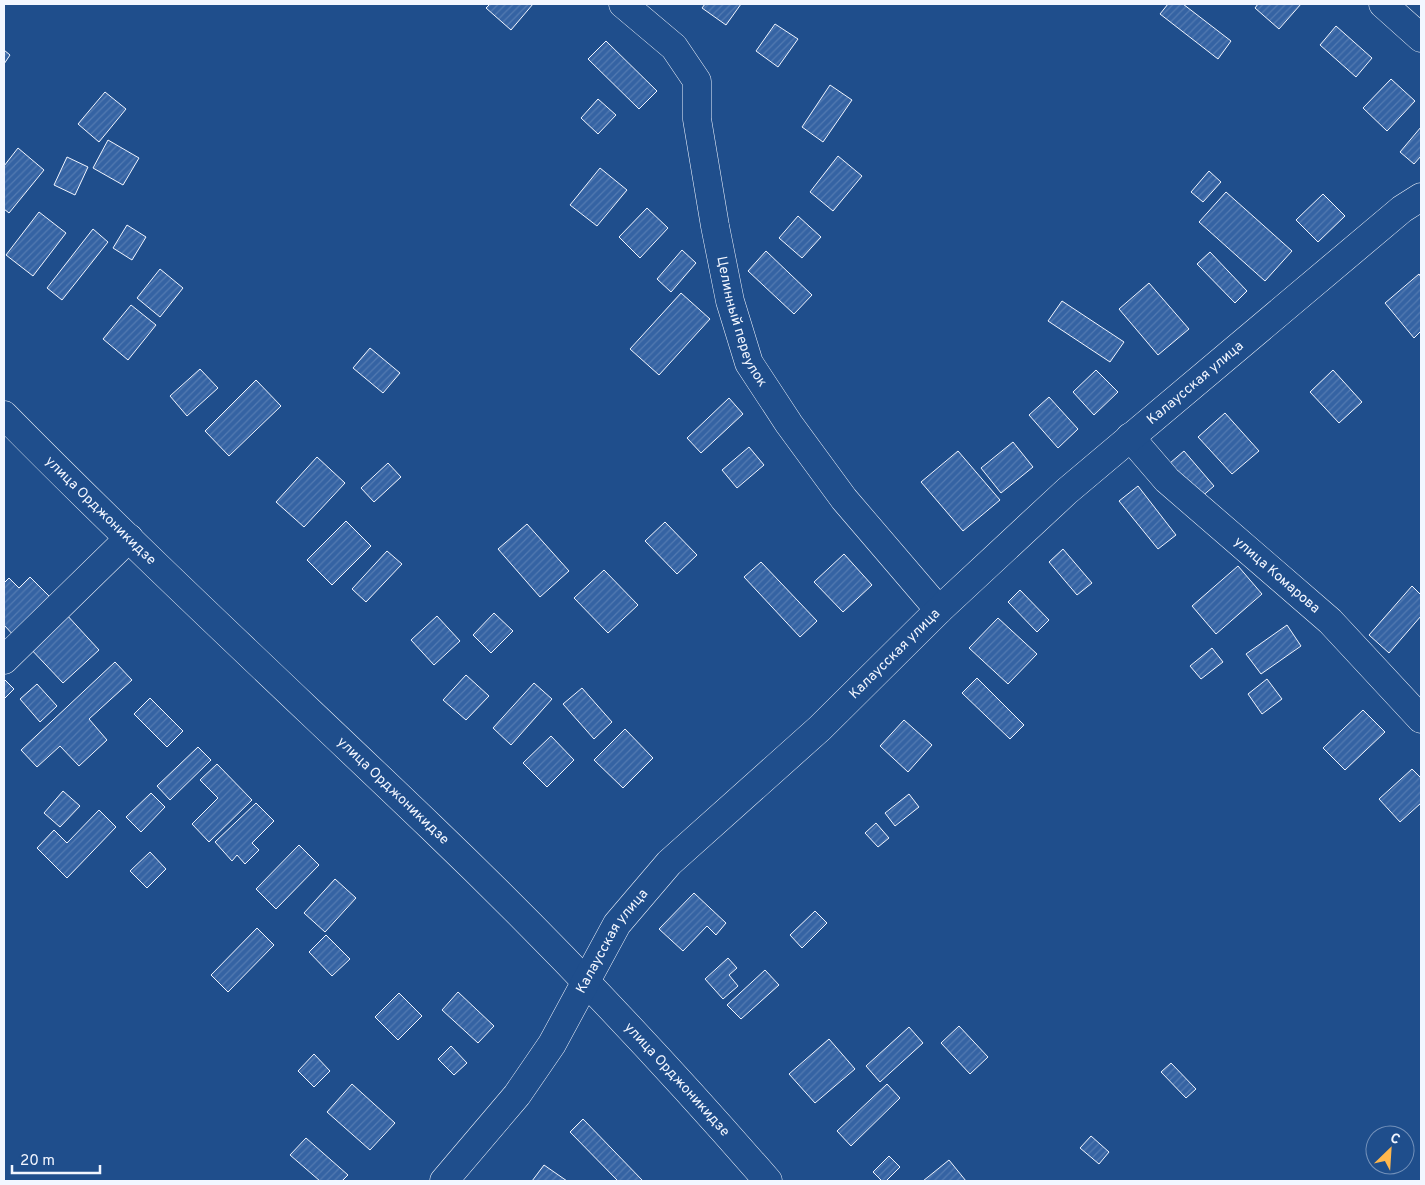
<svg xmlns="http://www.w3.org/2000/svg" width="1425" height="1185" font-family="Overpass,sans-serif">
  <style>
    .building { fill: url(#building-hatch); stroke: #f2f6ff }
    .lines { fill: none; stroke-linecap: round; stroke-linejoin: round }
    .minor-casing { stroke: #f2f6ff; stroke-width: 29 }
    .minor { stroke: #1f4e8c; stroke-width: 28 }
    .labels { text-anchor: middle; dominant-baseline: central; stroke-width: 4; stroke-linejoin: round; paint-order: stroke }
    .street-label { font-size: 14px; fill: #f2f6ff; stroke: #1f4e8c }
  </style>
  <defs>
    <pattern id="building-hatch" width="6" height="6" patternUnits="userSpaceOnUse" patternTransform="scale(1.25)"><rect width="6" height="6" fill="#3563a3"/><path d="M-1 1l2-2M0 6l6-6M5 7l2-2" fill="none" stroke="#537ab1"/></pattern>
  </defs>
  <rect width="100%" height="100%" fill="#1f4e8c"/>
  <g class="building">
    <polygon points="490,4 533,4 511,30 486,8"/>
    <polygon points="705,4 741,4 726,25 702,8"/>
    <polygon points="1168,4 1183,4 1231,41 1218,59 1160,14"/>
    <polygon points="1258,4 1301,4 1279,29 1255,8"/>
    <polygon points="775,24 798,39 778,67 756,51"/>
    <polygon points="1336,26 1372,58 1356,77 1320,45"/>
    <polygon points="606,41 657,91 639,109 588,59"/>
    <polygon points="4,50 10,55 4,64"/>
    <polygon points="1391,79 1415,101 1387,131 1363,108"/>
    <polygon points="830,85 852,100 823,142 802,127"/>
    <polygon points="105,92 126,109 99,142 78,124"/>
    <polygon points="598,99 616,115 598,134 581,118"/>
    <polygon points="1421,127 1421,156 1414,164 1400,152"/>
    <polygon points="108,140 139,158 123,185 93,168"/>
    <polygon points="18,148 44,170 9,213 4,209 4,166"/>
    <polygon points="838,156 862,176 833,211 810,192"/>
    <polygon points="67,157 88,167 75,195 54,185"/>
    <polygon points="600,168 627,190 597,226 570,205"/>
    <polygon points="1209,171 1221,182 1203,202 1191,192"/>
    <polygon points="1226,192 1292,251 1265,281 1199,222"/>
    <polygon points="1323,194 1345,216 1318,242 1296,220"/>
    <polygon points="647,208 668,228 640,258 619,237"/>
    <polygon points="39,212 66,233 33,276 6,255"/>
    <polygon points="798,216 821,237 802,258 779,238"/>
    <polygon points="127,225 146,237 132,260 113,248"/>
    <polygon points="93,229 108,242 62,300 47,288"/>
    <polygon points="682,250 696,263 671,292 657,279"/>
    <polygon points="766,251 812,295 794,314 748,271"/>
    <polygon points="1210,252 1247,291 1235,303 1197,264"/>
    <polygon points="160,269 183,288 160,317 137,298"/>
    <polygon points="1419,274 1421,277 1421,331 1414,338 1385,303"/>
    <polygon points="1149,283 1189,329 1158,355 1119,309"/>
    <polygon points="681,293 710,319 659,375 630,349"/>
    <polygon points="1062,301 1124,342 1110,362 1048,321"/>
    <polygon points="131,305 156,325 128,360 103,339"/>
    <polygon points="370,348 400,373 383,393 353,368"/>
    <polygon points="200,369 218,388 187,416 170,396"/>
    <polygon points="1096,370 1118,392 1094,415 1073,392"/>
    <polygon points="1333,370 1362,402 1339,423 1310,392"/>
    <polygon points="256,380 281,406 229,456 205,431"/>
    <polygon points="1049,397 1078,429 1058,448 1029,415"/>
    <polygon points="729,398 743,414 701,453 687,438"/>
    <polygon points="1225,413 1259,451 1232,474 1198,437"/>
    <polygon points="1013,442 1033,467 1001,493 981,468"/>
    <polygon points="749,447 764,465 737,488 722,470"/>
    <polygon points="958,451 1000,500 963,531 921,482"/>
    <polygon points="1184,451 1214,486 1200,498 1170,463"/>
    <polygon points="317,457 345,483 304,527 276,502"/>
    <polygon points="388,463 401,477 374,502 361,488"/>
    <polygon points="1138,486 1176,535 1158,549 1119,501"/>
    <polygon points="346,521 371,546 332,585 307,560"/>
    <polygon points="665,522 697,555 677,574 645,541"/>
    <polygon points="527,524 569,571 540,597 498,549"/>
    <polygon points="1063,549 1092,583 1077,595 1049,562"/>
    <polygon points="387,551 402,564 366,602 352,589"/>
    <polygon points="844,554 872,585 843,612 814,582"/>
    <polygon points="761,562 817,621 800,637 744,577"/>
    <polygon points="1238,566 1262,594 1216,634 1192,606"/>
    <polygon points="604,570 638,605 608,633 574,598"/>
    <polygon points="30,577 54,601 16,638 4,625 4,583 9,578 19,588"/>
    <polygon points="1412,586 1421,595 1421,616 1389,653 1369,635"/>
    <polygon points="1020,590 1049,620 1037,632 1008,602"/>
    <polygon points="65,613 99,650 63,683 28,646"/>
    <polygon points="494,613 513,631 491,653 473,635"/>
    <polygon points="437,616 460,641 434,665 411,640"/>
    <polygon points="998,618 1037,654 1008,684 969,648"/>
    <polygon points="1287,625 1301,646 1261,674 1246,654"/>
    <polygon points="1212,648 1223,662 1201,679 1190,666"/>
    <polygon points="115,662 132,680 89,719 107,740 79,766 60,746 37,767 21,750"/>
    <polygon points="466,675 489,696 466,720 443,700"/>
    <polygon points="977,678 1024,725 1010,739 962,693"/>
    <polygon points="4,679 14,689 4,699"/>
    <polygon points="1267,679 1282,699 1262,714 1248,694"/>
    <polygon points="534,683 552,699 511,745 493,728"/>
    <polygon points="37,684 57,706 40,722 20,699"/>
    <polygon points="582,688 612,722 594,739 563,704"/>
    <polygon points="150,698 183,731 167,747 134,714"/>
    <polygon points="1363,710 1385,732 1345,770 1323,748"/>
    <polygon points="904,720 932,745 908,772 880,746"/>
    <polygon points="625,729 653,758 623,788 594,760"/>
    <polygon points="551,736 574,760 547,787 523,763"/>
    <polygon points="198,747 211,760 170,800 157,786"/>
    <polygon points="217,764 252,800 209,842 192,824 218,798 200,780"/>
    <polygon points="1412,769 1421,778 1421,803 1400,822 1379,799"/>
    <polygon points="63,791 80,806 60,827 44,813"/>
    <polygon points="151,793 165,807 141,832 126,817"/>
    <polygon points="909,794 919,807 895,826 885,813"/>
    <polygon points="256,803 274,821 252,843 259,850 245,864 237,855 232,861 215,842"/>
    <polygon points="99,810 116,827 67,878 37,848 54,830 67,843"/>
    <polygon points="876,823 889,838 878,847 865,833"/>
    <polygon points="299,845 319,865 276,909 256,889"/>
    <polygon points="150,852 166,869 147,888 130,871"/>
    <polygon points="335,879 356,898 325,932 304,913"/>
    <polygon points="694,893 726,923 716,935 707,926 683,951 659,929"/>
    <polygon points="815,911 827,923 802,948 790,935"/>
    <polygon points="257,928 274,945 228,992 211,975"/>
    <polygon points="326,935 350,959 332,976 309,952"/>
    <polygon points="728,958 737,968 729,975 738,986 723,999 705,979"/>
    <polygon points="765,970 779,985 741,1019 727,1005"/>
    <polygon points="458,992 494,1026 478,1043 442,1010"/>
    <polygon points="399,993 422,1016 398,1040 375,1017"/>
    <polygon points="959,1026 988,1057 970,1074 941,1043"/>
    <polygon points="909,1027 923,1043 880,1082 866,1066"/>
    <polygon points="829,1039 855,1069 815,1103 789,1074"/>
    <polygon points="451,1046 467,1063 454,1075 438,1059"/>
    <polygon points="314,1054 330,1071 314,1087 298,1071"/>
    <polygon points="1171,1063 1196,1089 1186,1098 1161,1072"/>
    <polygon points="352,1084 395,1123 370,1150 327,1112"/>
    <polygon points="887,1084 900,1098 851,1146 837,1131"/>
    <polygon points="583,1119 643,1181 618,1181 570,1132"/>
    <polygon points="1091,1136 1109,1152 1099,1164 1080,1148"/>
    <polygon points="306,1138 348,1175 342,1181 320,1181 290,1155"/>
    <polygon points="889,1156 900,1167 886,1181 882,1181 873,1172"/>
    <polygon points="949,1160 966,1181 923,1181"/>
    <polygon points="544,1165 567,1181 532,1181"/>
  </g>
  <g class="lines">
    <g class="minor-casing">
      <g id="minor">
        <path id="s1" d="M623,4L674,47L697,81V119L715,226L730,301L749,363L789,424L844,499L939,610"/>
        <polyline points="1383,4 1421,38"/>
        <path id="s2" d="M4,415C143,556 288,690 431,827C549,940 661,1058 768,1181"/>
        <path id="s3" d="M1130,437L1167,480L1330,621L1421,719"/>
        <polyline points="4,660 129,538"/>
        <path id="s4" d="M444,1181L517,1095L552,1044L617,924L669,863L820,728L939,610L1067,491L1402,209L1421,197"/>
      </g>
    </g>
    <use href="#minor" class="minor"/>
  </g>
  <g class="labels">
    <g class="street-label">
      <text stroke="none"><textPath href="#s1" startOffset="354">Целинный переулок</textPath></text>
      <text stroke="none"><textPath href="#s4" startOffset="1104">Калаусская улица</textPath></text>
      <text stroke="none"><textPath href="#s2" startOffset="136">улица Орджоникидзе</textPath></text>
      <text stroke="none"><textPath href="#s3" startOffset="202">улица Комарова</textPath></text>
      <text stroke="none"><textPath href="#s4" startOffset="699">Калаусская улица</textPath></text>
      <text stroke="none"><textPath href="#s2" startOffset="541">улица Орджоникидзе</textPath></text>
      <text stroke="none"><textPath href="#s4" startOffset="294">Калаусская улица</textPath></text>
      <text stroke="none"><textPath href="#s2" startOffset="946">улица Орджоникидзе</textPath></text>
    </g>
  </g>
  <rect width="1425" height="1185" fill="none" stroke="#f2f6ff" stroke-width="10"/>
  <g transform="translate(1390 1150) rotate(25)"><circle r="24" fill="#1f4e8c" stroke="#7391ba"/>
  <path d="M0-4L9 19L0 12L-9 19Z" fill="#ffb74d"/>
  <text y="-8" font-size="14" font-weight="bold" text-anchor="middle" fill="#f2f6ff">С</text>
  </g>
  <path d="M12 1165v8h88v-8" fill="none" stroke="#f2f6ff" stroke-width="2.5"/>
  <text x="20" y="1165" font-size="15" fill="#f2f6ff" stroke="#1f4e8c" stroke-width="4" paint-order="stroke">20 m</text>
</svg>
